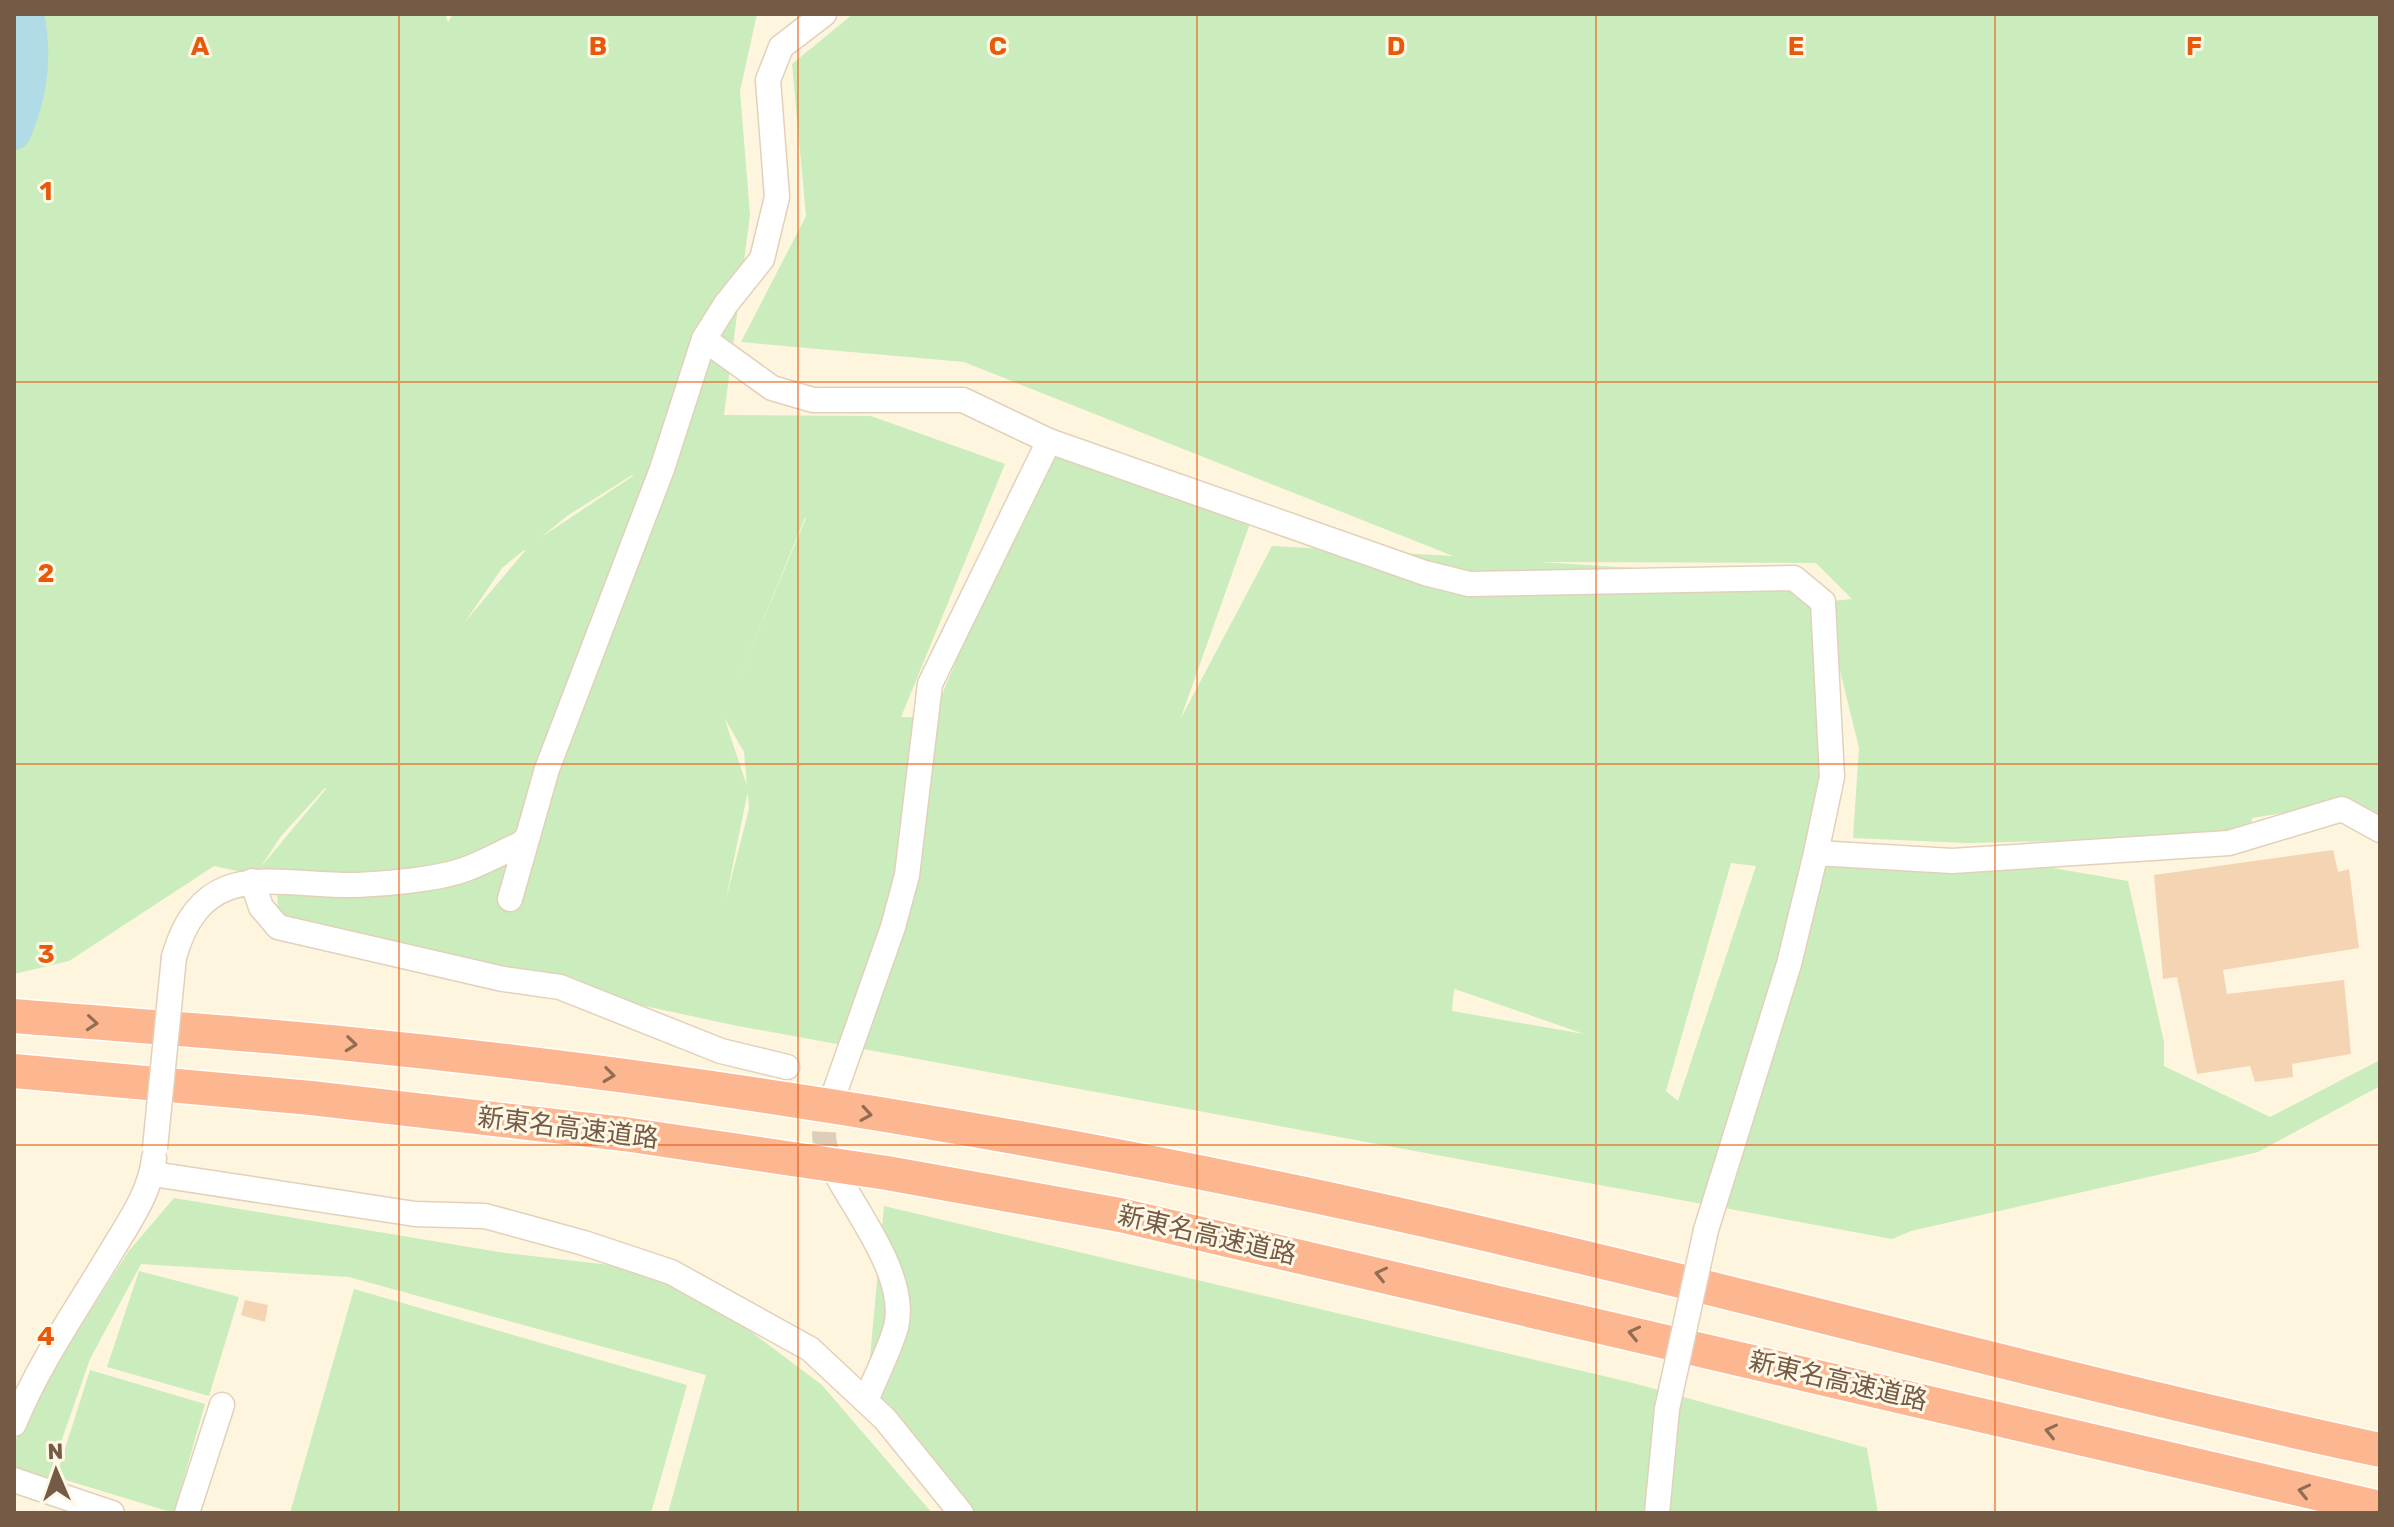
<svg xmlns="http://www.w3.org/2000/svg" width="2394" height="1527" font-family="Rubik,'Noto Sans JP',sans-serif">
  <style>
    .green { fill: #cbecbc; fill-rule: evenodd }
    .lines { fill: none; stroke-linecap: round; stroke-linejoin: round }
    .river { stroke: #b2dbe8; stroke-width: 34 }
    .building { fill: #f5d4b4 }
    .minor-tunnel { stroke: #dcceb8; stroke-width: 24; stroke-dasharray: 24 12; stroke-linecap: butt }
    .minor-casing { stroke: #e2d1ba; stroke-width: 27 }
    .highway-casing { stroke: #fff; stroke-width: 37 }
    .minor { stroke: #fff; stroke-width: 24 }
    .highway { stroke: #fdb790; stroke-width: 34 }
    .minor-bridge-casing { stroke: #e2d1ba; stroke-width: 27; stroke-linecap: butt }
    .minor-bridge { stroke: #fff; stroke-width: 24 }
    .oneway { stroke: #906d54 }
    .grid { fill: none; stroke: #e8590c; stroke-width: 2; stroke-opacity: 0.55 }
    .labels { text-anchor: middle; dominant-baseline: central; stroke-width: 6; stroke-linejoin: round; paint-order: stroke }
    .street-label { font-size: 26px; fill: #755b45; stroke: #fff8e6 }
    .grid-label { font-size: 26px; text-anchor: middle; font-weight: bold; fill: #e8590c; stroke: #fff8e6; stroke-width: 6; stroke-linejoin: round; paint-order: stroke }
  </style>
  <rect width="100%" height="100%" fill="#fef5de"/>
  <g class="green">
    <path d="M14,14H445L448,22L453,14H757L740,91L750,215L724,415L871,416L1005,464L901,717L932,718L1049,441L1254,512L1180,720L1272,546L1453,556L964,362L741,342L806,216L792,64L853,14H2380V829L2340,804L2252,818L2250,837L1967,843L1853,838L1859,748L1823,602L1852,599L1816,563L1539,562L1794,578L1825,631L1832,777L1806,871L1843,863L1965,870L2053,868L2128,881L2164,1042V1066L2270,1117L2380,1060V1086L2258,1152L1911,1231L1892,1239L733,1025L278,927L277,879L214,866L69,961L14,974ZM632,475L633,476L540,538L567,516ZM806,518L738,680L805,518ZM524,550L525,551L465,622L502,568ZM725,719L744,752L747,786L725,720ZM325,788L326,789L260,868L281,836ZM748,794L749,809L726,899L747,795ZM1731,863L1756,866L1678,1101L1666,1091ZM1454,989H1455L1584,1034L1452,1011Z"/>
    <polygon points="174,1198 505,1253 671,1272 822,1385 932,1513 668,1513 706,1375 349,1277 141,1264 90,1359 46,1485 14,1473 14,1444 37,1395 128,1252"/>
    <polygon points="884,1206 1633,1383 1867,1448 1878,1513 957,1513 866,1401"/>
    <polygon points="139,1271 239,1297 209,1396 107,1367"/>
    <polygon points="354,1289 687,1385 651,1513 290,1513"/>
    <polygon points="90,1370 205,1404 174,1513 56,1477"/>
  </g>
  <g class="lines">
    <path class="river" d="M14,133C31,94 36,56 27,14"/>
  </g>
  <g class="building">
    <polygon points="2333,850 2338,872 2349,869 2359,948 2223,970 2227,994 2344,980 2351,1054 2292,1064 2293,1077 2255,1082 2250,1066 2197,1074 2177,977 2163,979 2154,875"/>
    <polygon points="245,1300 268,1305 265,1322 241,1315"/>
  </g>
  <g class="lines">
    <path class="minor-tunnel" d="M833,1097C821,1130 820,1143 837,1174"/>
    <g class="minor-casing">
      <g id="minor">
        <polyline points="704,339 772,388 813,400 963,400 1049,441 1425,573 1469,584 1794,578 1823,602 1832,777 1816,853"/>
        <polyline points="252,881 261,907 278,927 503,979 560,987 721,1051 787,1067"/>
        <polyline points="510,899 547,769 662,469 704,339 726,304 762,259 777,197 768,80 781,47 824,14"/>
        <path d="M174,957C203,854 278,887 357,885C386,884 440,879 466,869C485,862 503,852 522,843L528,836"/>
        <polyline points="833,1097 893,927 907,875 930,684 1049,441"/>
        <polyline points="153,1174 415,1214 485,1216 584,1243 671,1272 810,1349 885,1419 961,1513"/>
        <path d="M837,1175C859,1216 908,1278 896,1327C889,1352 875,1377 866,1401"/>
        <polyline points="1706,1230 1789,964 1816,853 1952,861 2229,843 2342,809 2380,830"/>
        <path d="M14,1424C38,1365 75,1312 108,1257C125,1228 151,1193 154,1158"/>
        <polyline points="14,1480 112,1513"/>
        <polyline points="187,1513 222,1405"/>
        <polyline points="1657,1513 1667,1409"/>
      </g>
    </g>
    <g class="highway-casing">
      <g id="highway">
        <path d="M14,1016C123,1025 231,1032 340,1043C688,1077 1038,1135 1379,1210C1714,1284 2045,1378 2380,1450"/>
        <polyline points="14,1071 311,1098 624,1134 887,1173 1120,1215 2380,1508"/>
      </g>
    </g>
    <use href="#minor" class="minor"/>
    <use href="#highway" class="highway"/>
    <g class="minor-bridge-casing">
      <g id="minor-bridge">
        <polyline points="155,1148 174,957"/>
        <polyline points="1667,1409 1706,1230"/>
      </g>
    </g>
    <use href="#minor-bridge" class="minor-bridge"/>
  </g>
  <defs><path id="oneway-chevron" d="M-2-3.5L2.5 0L-2 3.5" fill="none" stroke-width="1.6" stroke-linecap="round" stroke-linejoin="round" transform="scale(2)"/></defs>
  <g class="oneway">
    <use href="#oneway-chevron" transform="translate(92 1023) rotate(5)"/>
    <use href="#oneway-chevron" transform="translate(351 1044) rotate(6)"/>
    <use href="#oneway-chevron" transform="translate(609 1075) rotate(7)"/>
    <use href="#oneway-chevron" transform="translate(866 1114) rotate(9)"/>
    <use href="#oneway-chevron" transform="translate(1381 1274) rotate(-167)"/>
    <use href="#oneway-chevron" transform="translate(1634 1333) rotate(-167)"/>
    <use href="#oneway-chevron" transform="translate(2051 1431) rotate(-167)"/>
    <use href="#oneway-chevron" transform="translate(2304 1491) rotate(-167)"/>
  </g>
  <path class="grid" d="M399,14V1513M798,14V1513M1197,14V1513M1596,14V1513M1995,14V1513M14,382H2380M14,764H2380M14,1145H2380"/>
  <g class="labels">
    <g class="street-label">
      <text transform="translate(568 1128) rotate(7)">新東名高速道路</text>
      <text transform="translate(1207 1235) rotate(13)">新東名高速道路</text>
      <text transform="translate(1838 1381) rotate(13)">新東名高速道路</text>
    </g>
  </g>
  <g class="grid-label">
    <text x="200" y="55">A</text>
    <text x="598" y="55">B</text>
    <text x="998" y="55">C</text>
    <text x="1396" y="55">D</text>
    <text x="1796" y="55">E</text>
    <text x="2194" y="55">F</text>
    <text x="46" y="200">1</text>
    <text x="46" y="582">2</text>
    <text x="46" y="963">3</text>
    <text x="46" y="1345">4</text>
  </g>
  <rect width="2394" height="1527" fill="none" stroke="#755b45" stroke-width="32"/>
  <g transform="translate(56 1471) rotate(358)" stroke="#fff8e6" stroke-width="6" paint-order="stroke">
  <path d="M0-6L14 30L0 20L-14 30Z" fill="#755b45"/>
  <text y="-12" font-size="22" font-weight="bold" text-anchor="middle" fill="#755b45">N</text>
  </g>
</svg>
